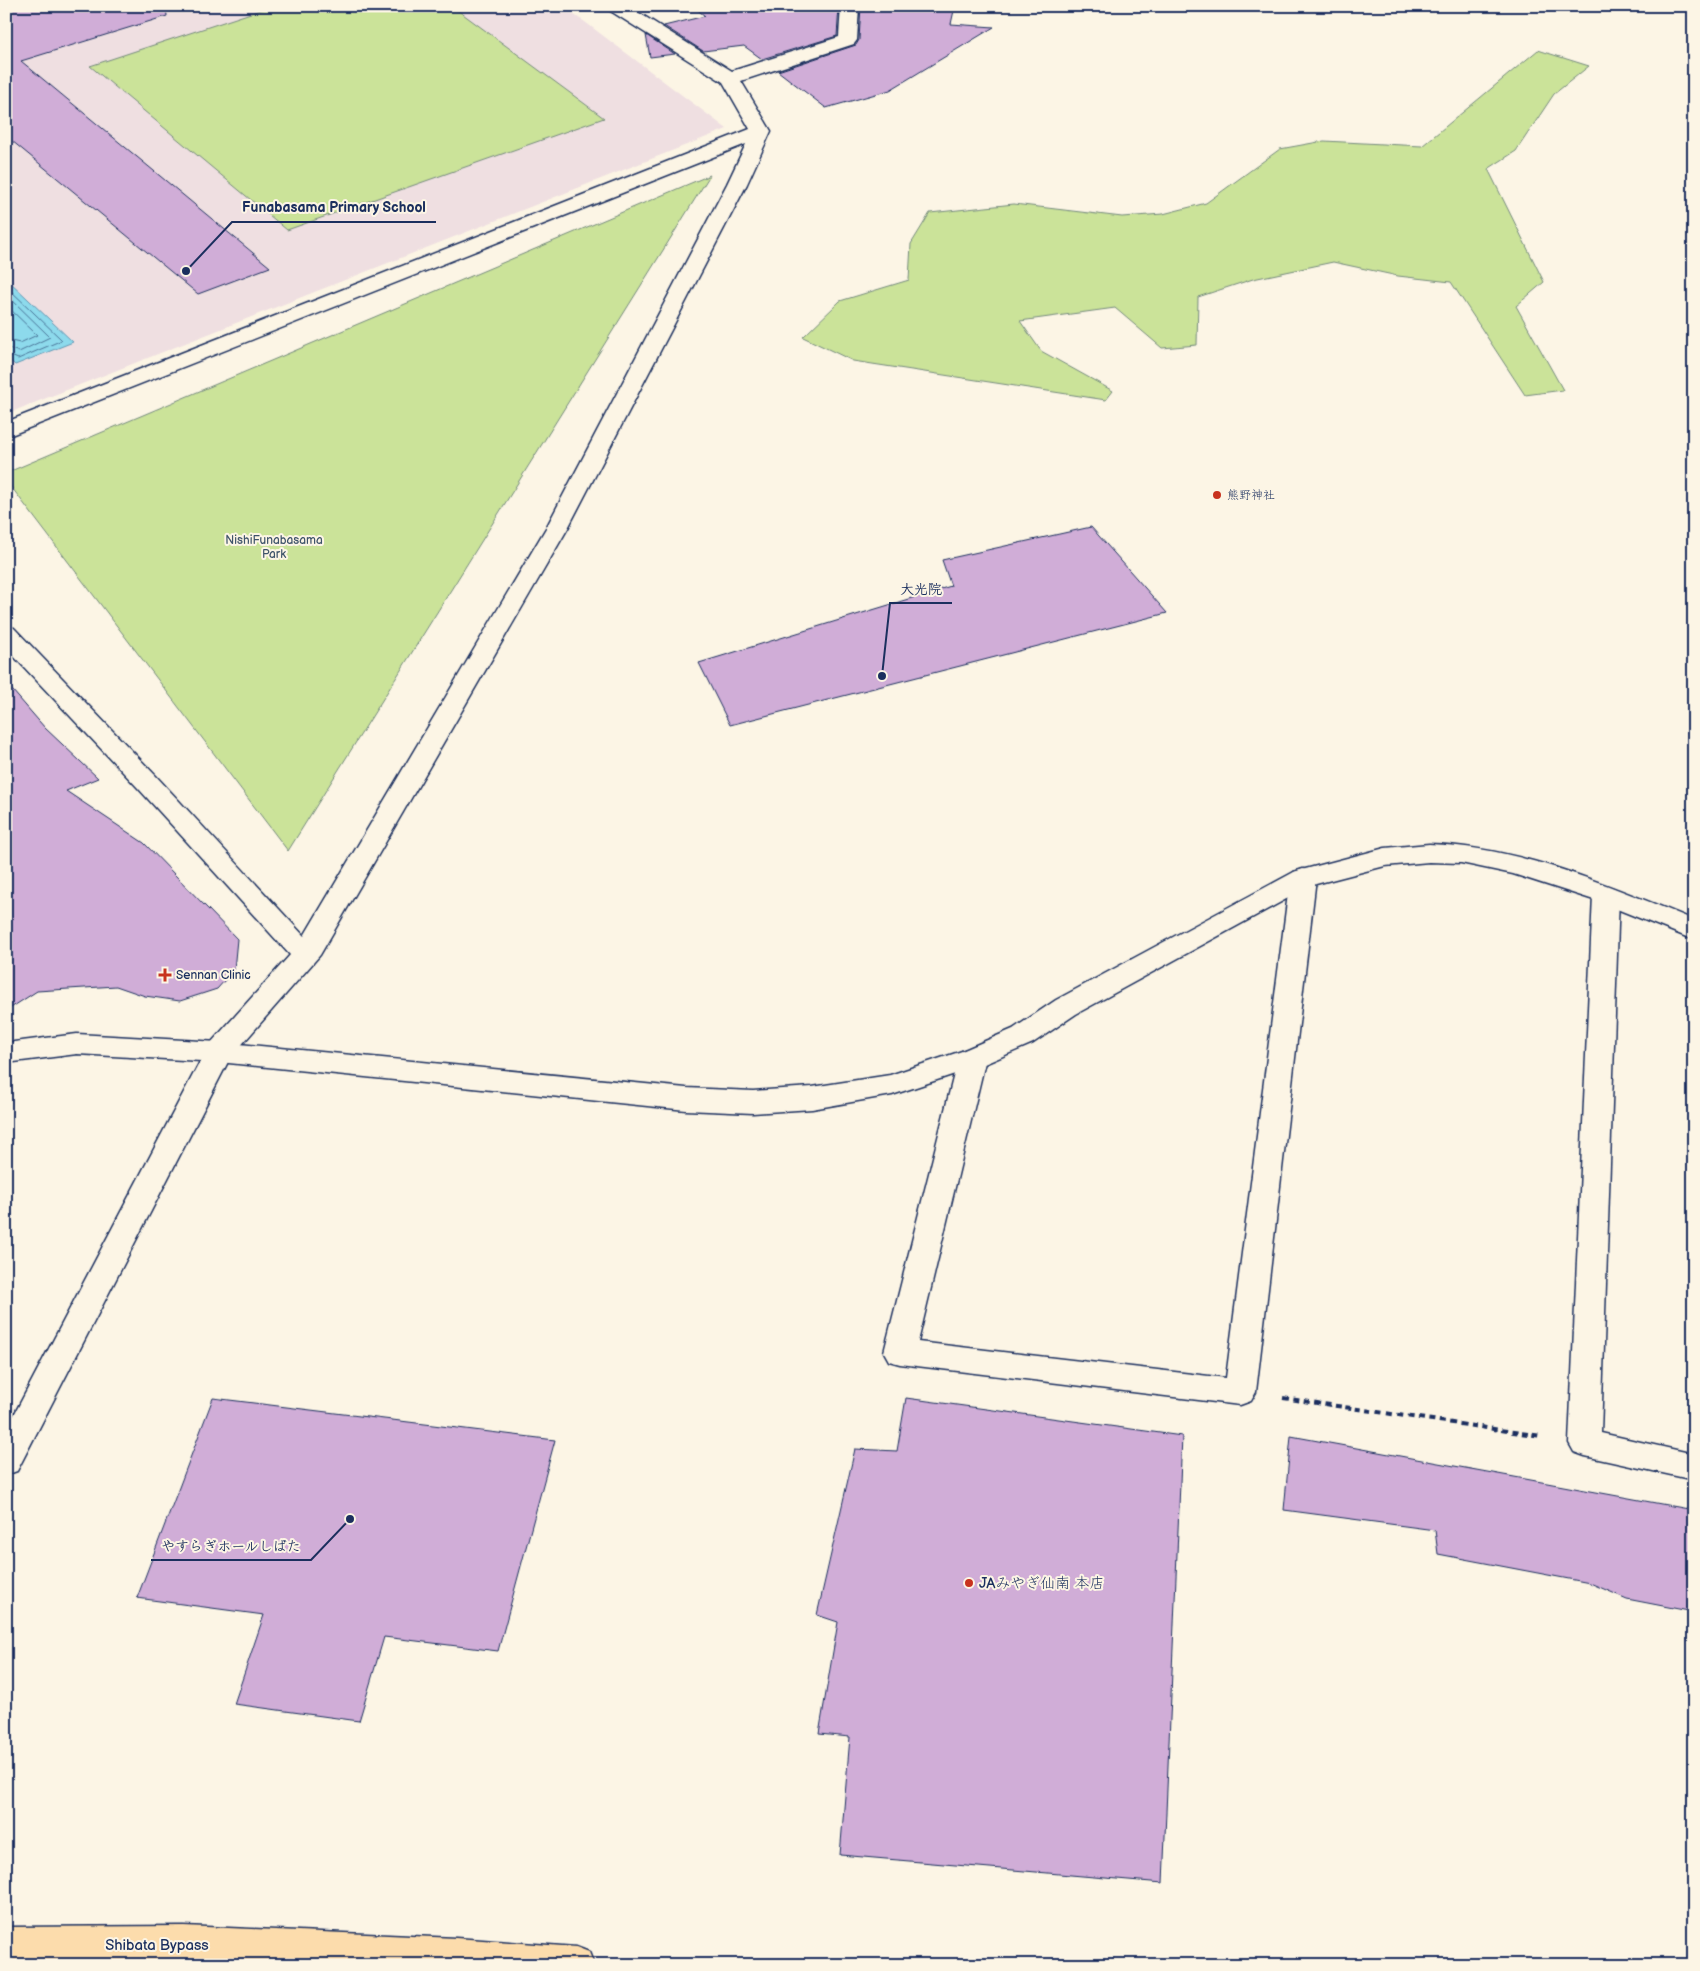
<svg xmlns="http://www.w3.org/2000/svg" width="1700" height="1971" font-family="'Balsamiq Sans','Klee One',sans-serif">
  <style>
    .built { fill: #efdfe1 }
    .green { fill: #cbe399; stroke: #73897c }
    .water { fill: #8ddaec; stroke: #5f96b3 }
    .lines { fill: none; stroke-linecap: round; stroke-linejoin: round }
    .shore { stroke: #497397; stroke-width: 1 }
    .building { fill: #d0add7; stroke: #1b2f5e }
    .street-casing { stroke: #1b2f5e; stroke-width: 3 }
    .secondary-casing { stroke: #1b2f5e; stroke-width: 3 }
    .highway-casing { stroke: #1b2f5e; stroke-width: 3 }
    .path { stroke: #1b2f5e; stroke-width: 4; stroke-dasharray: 6 4.5; stroke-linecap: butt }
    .street { fill: #fcf5e5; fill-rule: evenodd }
    .secondary { fill: #fcf5e5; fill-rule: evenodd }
    .highway { fill: #fcdcac; fill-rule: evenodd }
    .poi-dot { fill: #c8321e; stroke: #fcf5e5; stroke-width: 2 }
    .labels { text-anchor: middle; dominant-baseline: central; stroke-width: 4; stroke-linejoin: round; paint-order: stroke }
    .poi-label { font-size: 12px; fill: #1b2f5e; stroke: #fcf5e5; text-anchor: start }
    .park-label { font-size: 12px; fill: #3e536a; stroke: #fcf5e5 }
    .near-poi-label { font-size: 15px; fill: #1b2f5e; stroke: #fcf5e5; text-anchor: start }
    .near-street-label { font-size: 15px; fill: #1b2f5e; stroke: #fcf5e5 }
    .leader { fill: none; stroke: #1b2f5e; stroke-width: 2 }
    .callout-dot { fill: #1b2f5e; stroke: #fcf5e5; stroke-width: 2 }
    .callout-label { font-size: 14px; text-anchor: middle; font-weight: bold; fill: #1b2f5e; stroke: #fcf5e5; stroke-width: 4; stroke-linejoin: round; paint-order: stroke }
  </style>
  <rect width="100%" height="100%" fill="#fcf5e5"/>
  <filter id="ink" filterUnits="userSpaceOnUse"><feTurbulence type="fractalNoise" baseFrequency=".02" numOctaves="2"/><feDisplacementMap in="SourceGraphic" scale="10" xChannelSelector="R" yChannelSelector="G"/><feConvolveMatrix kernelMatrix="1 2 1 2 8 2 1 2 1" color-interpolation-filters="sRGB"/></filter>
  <g filter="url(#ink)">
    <polygon class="built" points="6,6 560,6 585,22 727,129 6,414"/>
    <g class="green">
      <polygon points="272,6 452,6 604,118 287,230 90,66"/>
      <polygon points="1538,50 1589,66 1554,94 1516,151 1488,169 1544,282 1516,306 1563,390 1525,395 1451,282 1398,276 1333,262 1253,279 1198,297 1197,345 1162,348 1115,308 1020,321 1041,351 1113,391 1106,400 853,361 803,337 840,301 909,280 911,244 930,213 1014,204 1122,217 1163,214 1206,203 1280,149 1324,141 1422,146"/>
      <polygon points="710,175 288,851 6,480 6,473"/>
    </g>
    <polygon class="water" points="6,279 7,279 73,342 15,365 6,357"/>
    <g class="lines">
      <g class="shore">
        <polyline points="6,286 62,340 18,359 6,354"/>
        <polyline points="6,294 50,337 19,352 6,347"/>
        <polyline points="6,305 37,335 20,343 6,340"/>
      </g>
    </g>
    <g class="building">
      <polygon points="6,6 166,6 167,16 21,61 270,267 198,294 6,136"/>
      <polygon points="693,6 839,6 837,36 762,59 744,46 703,51 664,26 705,16"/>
      <polygon points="861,6 955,6 951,24 994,27 890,90 826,108 778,71 856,45 859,40"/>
      <polygon points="646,35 675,54 650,57"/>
      <polygon points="1091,527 1167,613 730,725 699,663 951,586 942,560"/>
      <polygon points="6,683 45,728 98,778 66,791 144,843 237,939 234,970 217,989 180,1001 145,996 116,986 37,991 6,1011"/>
      <polygon points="213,1398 555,1440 498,1651 384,1637 359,1721 234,1704 264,1615 137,1598"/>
      <polygon points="906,1398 1182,1436 1163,1883 840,1855 850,1737 819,1734 838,1622 817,1615 855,1449 897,1451"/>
      <polygon points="1291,1436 1694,1510 1694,1612 1627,1599 1590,1583 1438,1554 1435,1530 1284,1510"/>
    </g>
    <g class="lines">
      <g class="street-casing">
        <g id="street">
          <polygon points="606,6 628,6 732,71 839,37 841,6 859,6 857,40 854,44 741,81 771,131 747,184 568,528 320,955 230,1058 17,1471 6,1475 6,1430 205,1052 209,1045 290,955 138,788 6,648 6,626 14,628 156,776 304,936 546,528 727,184 746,144 6,437 6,422 750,129 723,82 609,10"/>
          <polygon points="1303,869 1312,872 1316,878 1256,1392 1251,1401 1240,1405 900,1364 889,1361 884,1352 958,1058 962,1051 972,1048 982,1051 986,1058 918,1342 1226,1378 1290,878 1294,872"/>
          <polygon points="1606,886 1615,889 1619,895 1601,1433 1694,1454 1694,1480 1585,1456 1574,1452 1569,1443 1593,895 1597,889"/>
        </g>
      </g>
      <g class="secondary-casing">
        <path id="secondary" d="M1429,844C1521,847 1610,886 1694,920V940L1597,901L1513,874L1461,863L1429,862L1385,866L1312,885L1076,1014L1033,1043L982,1065L892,1095L812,1109L753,1113L686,1110L219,1062L77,1054L6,1063V1043L77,1034L219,1042L686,1088L753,1091L812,1087L890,1075L962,1051L1013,1029L1056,1000L1294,872L1385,848Z"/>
      </g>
      <g class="highway-casing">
        <polygon id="highway" points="184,1926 456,1938 576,1947 589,1952 594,1965 256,1965 184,1962 6,1963 6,1927"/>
      </g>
      <polyline class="path" points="1283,1398 1541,1436"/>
      <use href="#street" class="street"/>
      <use href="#secondary" class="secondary"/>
      <use href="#highway" class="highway"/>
    </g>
  </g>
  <g class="poi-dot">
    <circle cx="1217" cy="495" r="5"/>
    <path d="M162.5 967.5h5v5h5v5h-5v5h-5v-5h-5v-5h5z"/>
    <circle cx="969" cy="1583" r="5"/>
  </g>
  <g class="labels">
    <g class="poi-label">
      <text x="1227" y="495">熊野神社</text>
      <text x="176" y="975">Sennan Clinic</text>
    </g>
    <g class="park-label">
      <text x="274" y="540">NishiFunabasama<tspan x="274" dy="14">Park</tspan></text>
    </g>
    <g class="near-poi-label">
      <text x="979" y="1583">JAみやぎ仙南 本店</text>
    </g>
    <g class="near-street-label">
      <text x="157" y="1945">Shibata Bypass</text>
    </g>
  </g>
  <path class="leader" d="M186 271L232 222H436M882 676L890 603H952M350 1519L311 1560H151"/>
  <g class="callout-dot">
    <circle cx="186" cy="271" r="5"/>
    <circle cx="882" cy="676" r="5"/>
    <circle cx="350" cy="1519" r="5"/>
  </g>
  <g class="callout-label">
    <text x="334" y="212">Funabasama Primary School</text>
    <text x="921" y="594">大光院</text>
    <text x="231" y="1551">やすらぎホールしばた</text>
  </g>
  <rect width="1700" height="1971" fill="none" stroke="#fcf5e5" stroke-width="25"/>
  <rect x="12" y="12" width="1675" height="1946" fill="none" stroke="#1b2f5e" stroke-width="2" filter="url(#ink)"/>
</svg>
